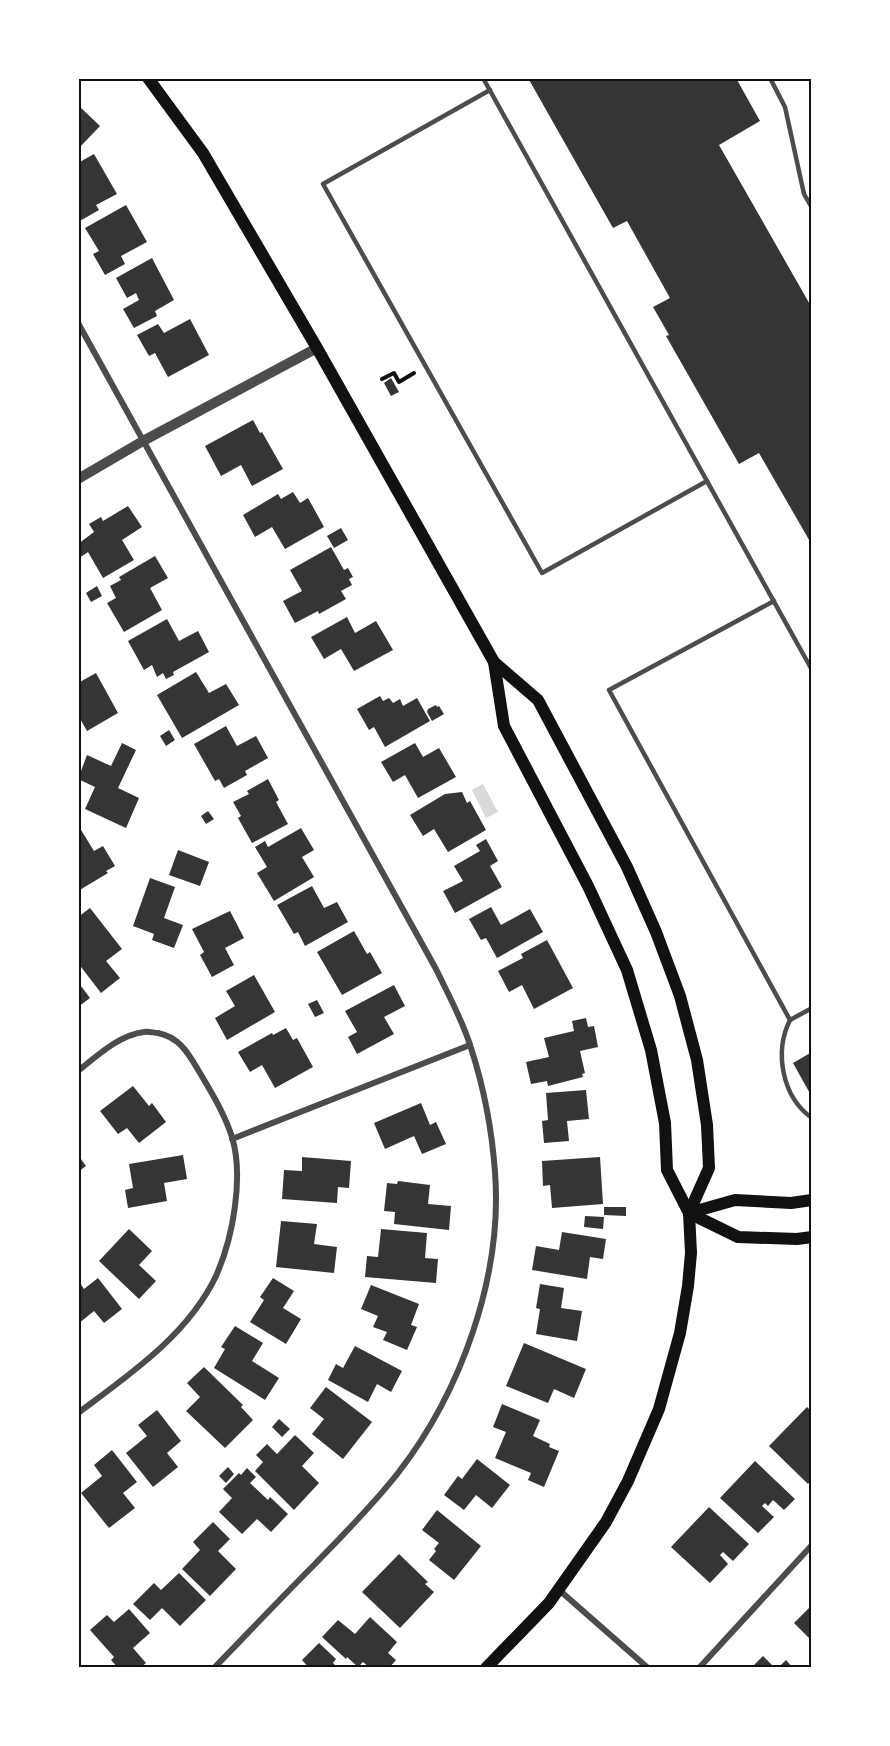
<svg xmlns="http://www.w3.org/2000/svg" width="890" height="1746" font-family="Roboto,sans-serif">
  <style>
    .water { fill: #d9d9d9 }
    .building { fill: #353535 }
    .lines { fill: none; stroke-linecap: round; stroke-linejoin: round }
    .path { stroke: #111; stroke-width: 4 }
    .service { stroke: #4c4c4c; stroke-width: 4.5 }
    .minor { stroke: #4c4c4c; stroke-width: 6 }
    .tertiary { stroke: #4c4c4c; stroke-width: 10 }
    .secondary { stroke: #111; stroke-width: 12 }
    .neatline { fill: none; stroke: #111; stroke-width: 2 }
  </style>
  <rect width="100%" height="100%" fill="#fff"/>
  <polygon class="water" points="483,784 498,812 486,818 472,790"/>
  <g class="building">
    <polygon points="528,78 736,78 760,121 719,145 812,308 812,545 759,453 739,464 666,336 669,335 653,307 670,298 627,221 613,228"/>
    <polygon points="78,105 100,126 78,149"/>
    <polygon points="94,154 117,194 96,205 99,210 78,222 78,196 80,195 78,192 78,163"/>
    <polygon points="126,205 147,242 121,256 125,264 105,275 93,254 99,251 85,228"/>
    <polygon points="152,258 174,300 155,311 157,316 134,328 123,309 139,300 136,293 127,298 116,278"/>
    <polygon points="190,319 209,355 168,377 155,353 149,356 137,335 158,324 164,333"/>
    <polygon points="391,378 399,392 391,396 384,383"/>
    <polygon points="253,420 260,433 262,432 283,469 252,486 241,465 221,476 205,446"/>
    <polygon points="293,492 300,503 308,498 324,527 285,549 272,527 255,537 243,515 278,494 281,499"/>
    <polygon points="128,506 142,527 122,540 134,560 103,578 88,552 79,558 78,544 94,532 89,524 101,517 103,521"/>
    <polygon points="341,528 348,540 334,548 327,536"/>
    <polygon points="331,547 344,570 348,568 353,577 349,579 352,585 341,591 346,599 319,614 318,611 295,623 283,601 302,591 290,570"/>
    <polygon points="155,556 168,578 150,588 162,610 124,632 107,603 116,598 110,586 121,580 119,577"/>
    <polygon points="97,586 102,596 91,602 86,593"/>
    <polygon points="347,617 355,633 376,621 393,650 354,671 341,649 324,659 311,637"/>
    <polygon points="167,619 179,641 198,631 209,652 173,672 174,675 166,679 163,673 157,677 152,665 144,670 128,641"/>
    <polygon points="196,672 209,693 226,684 239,705 182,738 157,695"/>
    <polygon points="96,673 118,713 87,731 78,715 78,683"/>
    <polygon points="380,696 383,701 389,698 393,703 400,699 403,706 417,698 430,721 385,747 374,727 369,730 357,709"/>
    <polygon points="436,705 437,707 439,706 444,714 432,721 427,712 428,709"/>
    <polygon points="226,726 237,746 256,736 268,758 245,771 247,775 224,788 219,779 215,781 194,744"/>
    <polygon points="169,730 175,740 166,746 160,736"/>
    <polygon points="122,743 136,750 118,788 139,798 126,828 85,809 95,787 78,779 87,755 111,766"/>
    <polygon points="415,743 423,757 439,748 456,777 418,798 405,775 393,782 381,762"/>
    <polygon points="268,779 279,800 276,802 288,824 252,843 238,818 241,816 233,802 249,794 247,791"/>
    <polygon points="462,792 467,803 470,801 486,830 448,852 434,829 423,836 410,815 445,794"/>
    <polygon points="208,811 214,819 206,824 201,816"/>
    <polygon points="78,825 94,851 103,846 115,866 106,871 108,873 78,891"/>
    <polygon points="301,828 314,850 302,857 314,877 274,901 257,873 267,867 255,847 265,841 268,847"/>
    <polygon points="486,839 498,861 490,866 502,887 455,913 443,891 463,881 454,866 480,851 476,845"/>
    <polygon points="178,850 209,862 200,886 169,875"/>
    <polygon points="150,878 175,887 164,918 183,925 174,948 152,940 154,934 133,926"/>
    <polygon points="312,886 324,908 337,902 348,922 305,946 298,932 294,934 277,905"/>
    <polygon points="491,907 501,925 530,909 543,932 497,958 486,938 481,940 469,919"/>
    <polygon points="90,908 122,949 106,961 120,978 101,993 78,963 78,917"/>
    <polygon points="230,911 244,938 225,948 234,965 212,977 200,955 204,952 192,929"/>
    <polygon points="354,931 367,954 370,952 382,973 342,995 317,952"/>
    <polygon points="547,940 573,988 534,1009 522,985 509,992 498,971 523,958 521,954"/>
    <polygon points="254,975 275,1012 227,1040 215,1018 235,1006 226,991"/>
    <polygon points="78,982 90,998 78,1007"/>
    <polygon points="394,985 405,1006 384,1017 394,1034 357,1054 348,1037 357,1032 345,1011"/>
    <polygon points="317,1000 324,1013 315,1017 308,1004"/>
    <polygon points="586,1018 588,1027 594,1026 598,1047 580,1051 585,1073 582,1074 583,1077 548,1086 547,1081 531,1084 526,1062 549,1057 544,1038 574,1031 572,1021"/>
    <polygon points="286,1028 293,1040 297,1038 313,1067 275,1088 262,1065 250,1072 238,1052 272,1033 273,1035"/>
    <polygon points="812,1052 812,1097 793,1063"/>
    <polygon points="133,1086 149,1106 152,1103 166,1122 139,1143 127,1128 118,1134 100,1111"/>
    <polygon points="586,1090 589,1119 567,1121 569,1141 544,1143 542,1121 548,1120 546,1093"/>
    <polygon points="421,1103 430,1125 436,1122 446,1144 422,1154 414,1136 385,1149 374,1123"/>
    <polygon points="78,1155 86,1166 78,1172"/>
    <polygon points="183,1155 187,1179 164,1183 167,1201 128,1208 125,1190 133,1188 129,1164"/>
    <polygon points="302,1157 351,1161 349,1188 338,1187 337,1203 282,1199 284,1170 302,1171"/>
    <polygon points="600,1157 603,1204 552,1208 550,1185 543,1186 542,1161"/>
    <polygon points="398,1181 430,1185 428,1204 451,1206 449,1230 394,1224 395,1212 384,1211 387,1183 397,1184"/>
    <polygon points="604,1207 626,1207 626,1216 604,1215"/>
    <polygon points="585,1216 604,1217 603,1229 584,1227"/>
    <polygon points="281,1221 317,1224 314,1244 337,1247 334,1273 276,1267"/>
    <polygon points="129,1229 152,1251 139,1265 156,1281 139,1299 99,1261"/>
    <polygon points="381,1229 427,1233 425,1258 438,1259 436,1283 365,1277 367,1256 378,1257"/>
    <polygon points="562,1232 606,1239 603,1259 590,1257 587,1279 532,1270 536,1246 559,1250"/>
    <polygon points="98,1278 122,1309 104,1323 94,1311 78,1324 78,1280 84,1289"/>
    <polygon points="273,1278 294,1291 283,1308 301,1319 286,1344 250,1322 264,1300 260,1297"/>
    <polygon points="540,1284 564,1288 561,1308 582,1311 577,1341 536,1334 540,1309 536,1308"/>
    <polygon points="371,1285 419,1304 411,1325 417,1327 407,1350 383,1340 387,1332 373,1327 378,1316 361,1309"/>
    <polygon points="235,1326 263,1343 252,1361 279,1378 265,1400 214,1368 225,1349 221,1347"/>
    <polygon points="524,1343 586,1369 574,1398 554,1389 548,1403 506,1386"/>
    <polygon points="355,1346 402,1371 391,1392 377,1384 368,1402 328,1380 336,1364 343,1368"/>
    <polygon points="204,1367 243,1405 241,1407 253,1420 225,1448 186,1411 200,1397 187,1383"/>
    <polygon points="326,1387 372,1422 343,1459 312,1434 324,1419 310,1408"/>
    <polygon points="502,1404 540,1420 533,1436 550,1444 549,1447 559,1451 544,1487 528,1480 531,1473 495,1458 506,1432 493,1427"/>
    <polygon points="807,1407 812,1412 812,1479 808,1484 769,1446"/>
    <polygon points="157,1410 181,1441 167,1453 178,1467 153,1487 126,1453 147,1436 138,1425"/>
    <polygon points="279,1419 290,1429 282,1437 272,1427"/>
    <polygon points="295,1435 314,1453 302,1466 319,1483 294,1510 255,1471 263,1462 256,1455 267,1444 277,1454"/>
    <polygon points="112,1450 137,1482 123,1493 135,1508 109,1528 81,1493 102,1476 94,1465"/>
    <polygon points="477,1459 510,1485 492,1508 476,1495 464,1510 444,1495 458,1476 462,1479"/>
    <polygon points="755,1461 795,1499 784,1510 773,1500 768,1506 765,1503 762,1506 774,1517 758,1533 720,1498"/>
    <polygon points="228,1467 234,1474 226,1483 219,1476"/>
    <polygon points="247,1468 256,1477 250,1483 268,1500 270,1497 288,1514 271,1532 257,1519 242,1534 219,1512 232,1498 223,1489 239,1473 241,1475"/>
    <polygon points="709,1507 749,1544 733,1561 723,1552 720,1555 728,1564 710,1583 671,1547"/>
    <polygon points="437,1510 481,1546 454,1580 429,1560 436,1551 434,1549 439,1543 422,1530"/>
    <polygon points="213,1522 230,1539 218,1551 236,1569 210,1596 182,1569 200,1550 193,1542"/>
    <polygon points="399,1554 428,1582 425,1584 434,1592 400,1628 362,1592"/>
    <polygon points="179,1573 206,1600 180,1626 162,1608 150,1620 133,1604 154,1583 161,1590"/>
    <polygon points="811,1606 812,1608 812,1641 794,1623"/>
    <polygon points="129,1609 150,1633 133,1648 146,1663 140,1668 118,1668 111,1660 114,1657 90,1630 107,1615 114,1622"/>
    <polygon points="370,1617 397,1642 388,1653 396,1660 389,1668 370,1668 363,1662 358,1667 347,1657 346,1659 322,1637 338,1620 355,1634"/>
    <polygon points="319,1643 336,1659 333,1663 338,1668 309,1668 302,1660"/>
    <polygon points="763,1656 775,1668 751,1668"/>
    <polygon points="786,1660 793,1668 778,1668"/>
  </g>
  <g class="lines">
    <polyline class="path" points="382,379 394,373 399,382 414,373"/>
    <g class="service">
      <polyline points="483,78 812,670"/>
      <polyline points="770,78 785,107 804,194 812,208"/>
      <polyline points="490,90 323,184 542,573 707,481"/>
      <polyline points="774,601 609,690 790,1020 812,1008"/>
      <path d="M790,1020C774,1052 782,1097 812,1118"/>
    </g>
    <g class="minor">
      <path d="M78,323L436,969C448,994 463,1021 471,1048C484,1088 492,1131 495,1172C503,1276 461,1392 398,1473C373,1505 344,1534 315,1564C281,1598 248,1633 214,1668"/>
      <path d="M78,1071C97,1056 119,1035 144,1032C148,1031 154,1033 158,1033C178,1037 187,1051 197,1068C210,1090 224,1112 232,1137C244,1177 233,1238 216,1276C188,1335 129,1375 78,1413"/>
      <polyline points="232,1139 470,1045"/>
      <polyline points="558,1589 648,1668"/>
      <polyline points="699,1668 812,1545"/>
    </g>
    <polyline class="tertiary" points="78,479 143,441 317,348"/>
    <g class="secondary">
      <polyline points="148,78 203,153 317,348 494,662 538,700 627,867 656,932 680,996 697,1060 707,1125 709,1168 689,1213"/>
      <polyline points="689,1213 738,1237 797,1239 812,1237"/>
      <polyline points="689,1213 735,1200 791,1203 812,1200"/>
      <polyline points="486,1668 549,1603 606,1522 628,1481 659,1409 680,1333 688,1286 691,1253 689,1213 667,1170 665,1123 651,1050 627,970 588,886 504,726 494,662"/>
    </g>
  </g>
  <rect width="890" height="1746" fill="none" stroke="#ffffff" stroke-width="159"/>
  <rect x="80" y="80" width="730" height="1586" class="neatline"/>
</svg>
